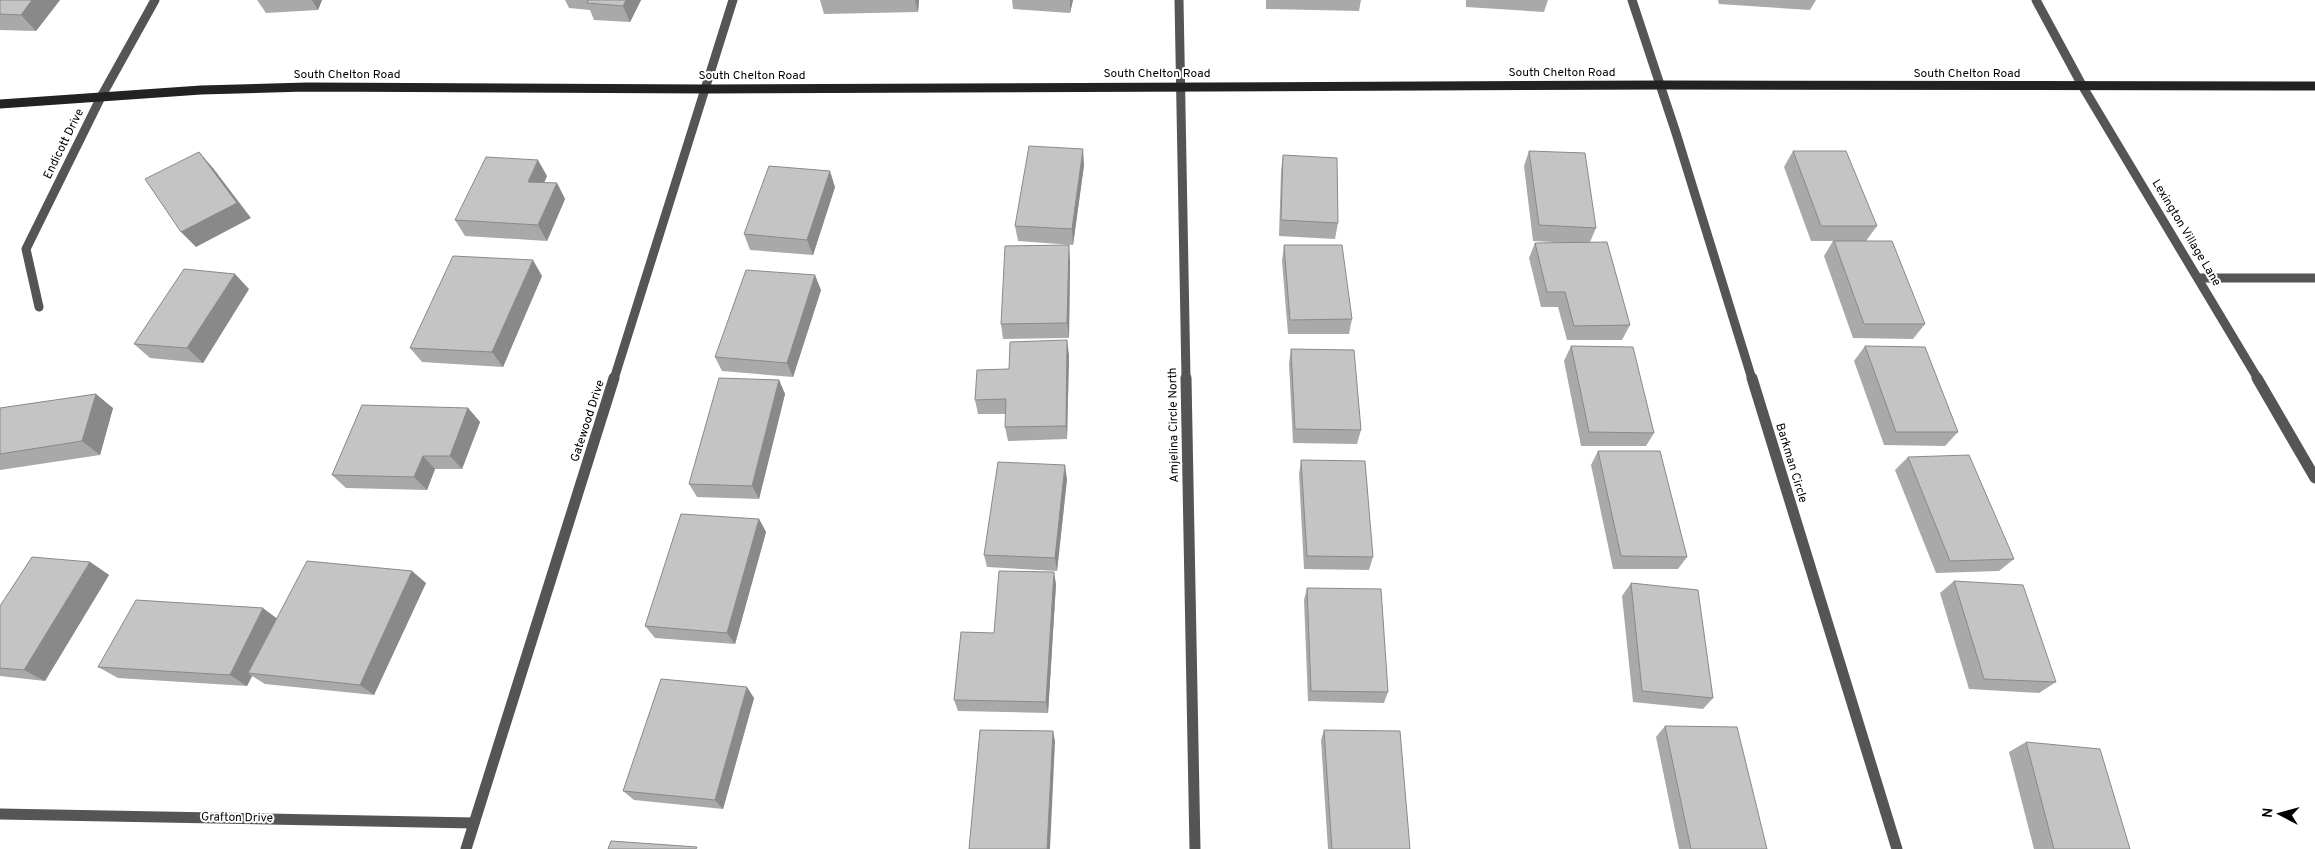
<svg xmlns="http://www.w3.org/2000/svg" width="2315" height="849" font-family="Overpass,sans-serif">
  <style>
    .lines { fill: none; stroke-linecap: round; stroke-linejoin: round }
    .street-far1 { stroke: #555; stroke-width: 9 }
    .street { stroke: #555; stroke-width: 11 }
    .secondary { stroke: #222; stroke-width: 9 }
    .wall { fill: #a9a9a9 }
    .shaded-wall { fill: #898989 }
    .building { fill: #c4c4c4; stroke: #898989 }
    .labels { text-anchor: middle; dominant-baseline: central; stroke-width: 4; stroke-linejoin: round; paint-order: stroke }
    .street-label { font-size: 12px; fill: #000; stroke: #fff }
  </style>
  <rect width="100%" height="100%" fill="#fff"/>
  <g class="lines">
    <g class="street-far1">
      <polyline points="1179,0 1186,379"/>
      <polyline points="1632,0 1676,133 1752,379"/>
      <polyline points="2036,0 2083,87 2258,379"/>
      <polyline points="2199,278 2315,278"/>
      <polyline points="39,307 26,249 101,97 155,0"/>
      <polyline points="614,379 733,0"/>
    </g>
    <g class="street">
      <polyline points="1186,378 1195,849"/>
      <polyline points="1752,378 1897,849"/>
      <polyline points="2257,378 2315,478"/>
      <polyline points="0,814 474,823"/>
      <polyline points="466,849 614,378"/>
    </g>
    <polyline class="secondary" points="0,104 201,90 307,87 706,89 1661,85 2315,86"/>
  </g>
  <g class="wall">
    <polygon points="0,0 60,0 36,31 0,30"/>
    <polygon points="257,0 322,0 318,10 266,13"/>
    <polygon points="565,0 641,0 630,22 594,20 590,10 569,8"/>
    <polygon points="820,0 919,0 918,12 824,14"/>
    <polygon points="1012,0 1073,0 1070,13 1013,9"/>
    <polygon points="1266,0 1361,0 1359,11 1266,9"/>
    <polygon points="1466,0 1548,0 1544,12 1466,7"/>
    <polygon points="1718,0 1816,0 1810,10 1719,4"/>
    <polygon points="1529,151 1596,228 1590,242 1630,325 1622,340 1567,340 1558,307 1541,307 1529,258 1535,243 1572,243 1533,241 1524,166"/>
    <polygon points="1793,151 1877,226 1866,241 1925,324 1913,339 1853,338 1824,256 1833,241 1811,241 1784,167"/>
    <polygon points="1283,155 1338,223 1335,239 1279,236 1281,171"/>
    <polygon points="1084,165 1073,245 1018,241 1015,226"/>
    <polygon points="547,176 544,183 557,183 565,199 547,241 465,236 455,220"/>
    <polygon points="835,187 813,255 750,250 744,234"/>
    <polygon points="1284,245 1352,319 1349,334 1288,334 1282,261"/>
    <polygon points="1070,260 1069,338 1003,339 1001,324"/>
    <polygon points="542,276 503,367 422,362 410,348"/>
    <polygon points="249,289 203,363 150,358 134,344"/>
    <polygon points="821,290 793,377 722,371 715,357"/>
    <polygon points="1571,346 1654,433 1646,446 1581,446 1564,361"/>
    <polygon points="1865,346 1958,432 1945,446 1884,445 1854,361"/>
    <polygon points="1291,349 1361,430 1357,444 1293,443 1289,363"/>
    <polygon points="1069,355 1067,439 1008,441 1005,427 1006,414 978,414 975,400 1009,369"/>
    <polygon points="779,380 785,394 759,499 697,497 689,484"/>
    <polygon points="0,408 113,408 100,455 0,470"/>
    <polygon points="468,408 480,422 462,469 435,469 427,490 346,488 332,475"/>
    <polygon points="1598,451 1687,557 1678,569 1613,569 1591,465"/>
    <polygon points="1908,457 2014,559 1999,571 1936,573 1895,470"/>
    <polygon points="1301,460 1373,557 1369,570 1304,569 1299,474"/>
    <polygon points="1067,479 1057,571 987,567 984,555"/>
    <polygon points="759,519 766,532 735,644 655,638 645,626"/>
    <polygon points="90,562 109,575 45,681 0,676 0,606"/>
    <polygon points="1954,581 2056,682 2039,693 1969,689 1940,593"/>
    <polygon points="426,583 374,695 265,684 252,676 247,686 118,678 98,667 277,618"/>
    <polygon points="1631,583 1713,698 1703,709 1633,702 1622,596"/>
    <polygon points="1056,584 1048,713 958,711 954,700"/>
    <polygon points="1307,588 1388,692 1384,703 1308,701 1304,600"/>
    <polygon points="754,698 723,809 634,800 623,791"/>
    <polygon points="1665,726 1767,849 1679,849 1656,737"/>
    <polygon points="1324,730 1410,849 1328,849 1321,740"/>
    <polygon points="2026,742 2130,849 2034,849 2009,752"/>
  </g>
  <g class="shaded-wall">
    <polygon points="32,0 60,0 36,31 21,15"/>
    <polygon points="312,0 322,0 318,10"/>
    <polygon points="626,0 641,0 630,22 623,6"/>
    <polygon points="915,0 919,0 918,12"/>
    <polygon points="1070,0 1073,0 1070,13"/>
    <polygon points="1083,149 1084,165 1073,245 1072,229"/>
    <polygon points="199,152 213,168 251,218 196,247 181,232"/>
    <polygon points="538,160 547,176 537,198 528,182"/>
    <polygon points="830,171 835,187 813,255 807,240"/>
    <polygon points="557,183 565,199 547,241 538,225"/>
    <polygon points="1069,245 1070,260 1069,338 1067,323"/>
    <polygon points="533,260 542,276 503,367 492,352"/>
    <polygon points="235,274 249,289 203,363 187,348"/>
    <polygon points="815,275 821,290 793,377 787,363"/>
    <polygon points="1067,340 1069,355 1067,439 1066,426"/>
    <polygon points="779,380 785,394 759,499 752,486"/>
    <polygon points="96,394 113,408 100,455 82,441"/>
    <polygon points="468,408 480,422 462,469 450,456"/>
    <polygon points="423,456 435,469 427,490 414,477"/>
    <polygon points="1065,465 1067,479 1057,571 1055,558"/>
    <polygon points="759,519 766,532 735,644 727,633"/>
    <polygon points="90,562 109,575 45,681 24,670"/>
    <polygon points="412,571 426,583 374,695 360,685"/>
    <polygon points="1054,572 1056,584 1048,713 1046,702"/>
    <polygon points="263,608 279,620 248,673 252,676 247,686 230,675"/>
    <polygon points="747,687 754,698 723,809 715,800"/>
    <polygon points="1053,731 1055,741 1050,849 1047,849"/>
  </g>
  <g class="building">
    <polygon points="0,0 32,0 21,15 0,14"/>
    <polygon points="588,0 626,0 623,6 587,3"/>
    <polygon points="1029,146 1083,149 1072,229 1015,226"/>
    <polygon points="1529,151 1585,153 1596,228 1539,225"/>
    <polygon points="1793,151 1846,151 1877,226 1821,226"/>
    <polygon points="199,152 237,203 181,232 145,179"/>
    <polygon points="1283,155 1337,158 1338,223 1281,220"/>
    <polygon points="486,157 538,160 528,182 557,183 538,225 455,220"/>
    <polygon points="769,166 830,171 807,240 744,234"/>
    <polygon points="1834,241 1892,241 1925,324 1864,324"/>
    <polygon points="1607,242 1630,325 1574,326 1565,292 1547,292 1535,243"/>
    <polygon points="1069,245 1067,323 1001,324 1005,246"/>
    <polygon points="1284,245 1342,245 1352,319 1290,320"/>
    <polygon points="453,256 533,260 492,352 410,348"/>
    <polygon points="184,269 235,274 187,348 134,344"/>
    <polygon points="746,270 815,275 787,363 715,357"/>
    <polygon points="1067,340 1066,426 1005,427 1006,399 975,400 977,370 1009,369 1010,342"/>
    <polygon points="1571,346 1633,347 1654,433 1589,432"/>
    <polygon points="1865,346 1925,347 1958,432 1896,432"/>
    <polygon points="1291,349 1354,350 1361,430 1295,429"/>
    <polygon points="719,378 779,380 752,486 689,484"/>
    <polygon points="96,394 82,441 0,454 0,408"/>
    <polygon points="362,405 468,408 450,456 423,456 414,477 332,475"/>
    <polygon points="1598,451 1660,451 1687,557 1621,556"/>
    <polygon points="1969,455 2014,559 1950,561 1908,457"/>
    <polygon points="1301,460 1365,461 1373,557 1307,556"/>
    <polygon points="998,462 1065,465 1055,558 984,555"/>
    <polygon points="681,514 759,519 727,633 645,626"/>
    <polygon points="32,557 90,562 24,670 0,668 0,606"/>
    <polygon points="307,561 412,571 360,685 248,673"/>
    <polygon points="999,571 1054,572 1046,702 954,700 961,632 994,633"/>
    <polygon points="1954,581 2023,585 2056,682 1984,679"/>
    <polygon points="1631,583 1698,590 1713,698 1642,691"/>
    <polygon points="1307,588 1381,589 1388,692 1311,691"/>
    <polygon points="136,600 263,608 230,675 98,667"/>
    <polygon points="661,679 747,687 715,800 623,791"/>
    <polygon points="1665,726 1737,727 1767,849 1691,849"/>
    <polygon points="980,730 1053,731 1047,849 969,849"/>
    <polygon points="1324,730 1400,731 1410,849 1332,849"/>
    <polygon points="2026,742 2100,749 2130,849 2054,849"/>
    <polygon points="611,841 697,847 696,849 608,849"/>
  </g>
  <g class="labels">
    <g class="street-label">
      <text x="1562" y="73">South Chelton Road</text>
      <text x="1157" y="74">South Chelton Road</text>
      <text x="1967" y="74">South Chelton Road</text>
      <text x="347" y="75">South Chelton Road</text>
      <text x="752" y="76">South Chelton Road</text>
      <text transform="translate(64 144) rotate(-64)">Endicott Drive</text>
      <text transform="translate(2186 233) rotate(59)">Lexington Village Lane</text>
      <text transform="translate(588 421) rotate(-72)">Gatewood Drive</text>
      <text transform="translate(1174 425) rotate(-91)">Amjelina Circle North</text>
      <text transform="translate(1791 463) rotate(73)">Barkman Circle</text>
      <text transform="translate(237 818) rotate(1)">Grafton Drive</text>
    </g>
  </g>
  <g transform="translate(2280 814) rotate(276)" stroke="#ffffff" stroke-width="4" paint-order="stroke">
  <path d="M0-4L9 19L0 12L-9 19Z" fill="#000000"/>
  <text y="-8" font-size="14" font-weight="bold" text-anchor="middle" fill="#000000">N</text>
  </g>
</svg>
